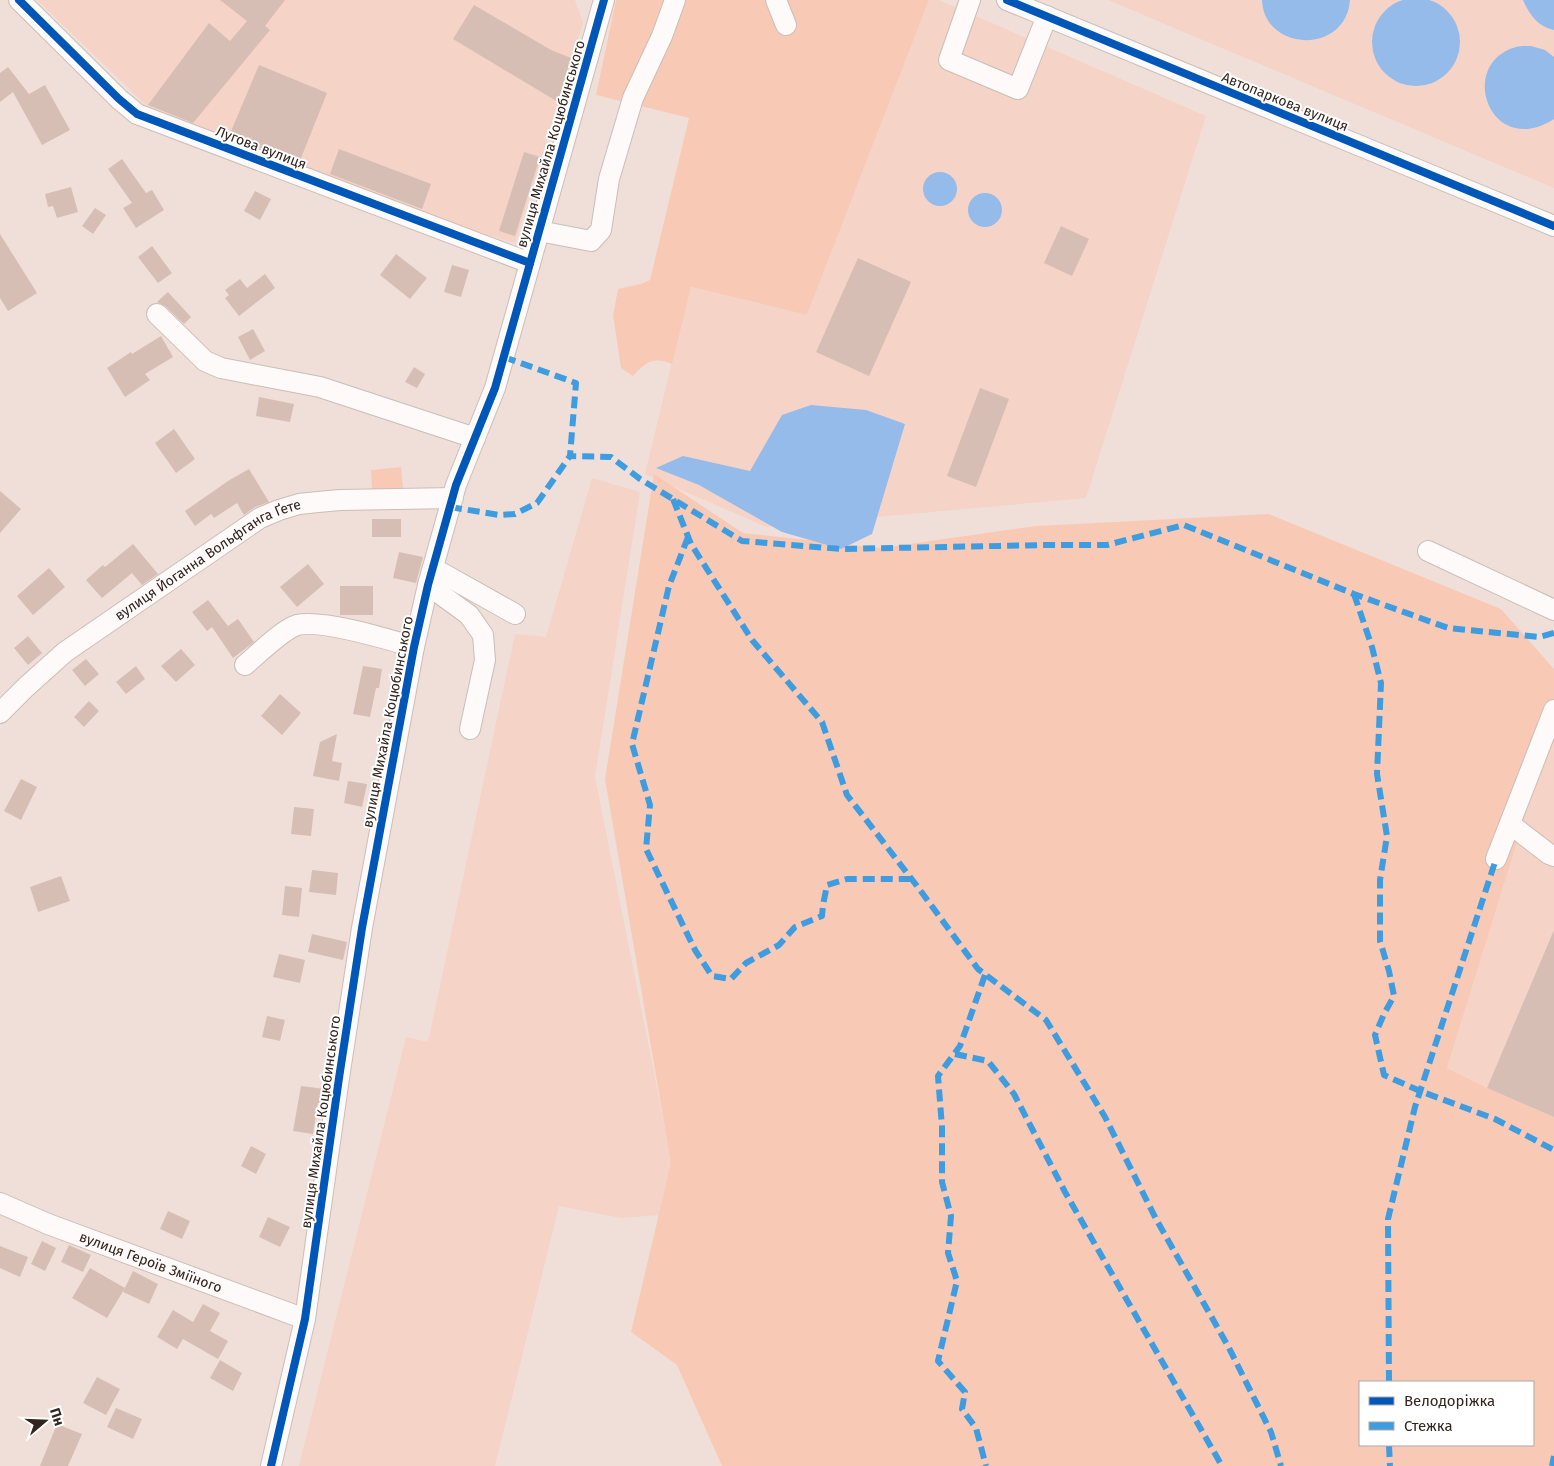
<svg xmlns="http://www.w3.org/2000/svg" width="1554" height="1466" font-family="'Fira Sans',sans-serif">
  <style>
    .built { fill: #f5d3c6 }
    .green { fill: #f8cab6; fill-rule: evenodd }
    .water { fill: #95bbea }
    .building { fill: #d7beb4 }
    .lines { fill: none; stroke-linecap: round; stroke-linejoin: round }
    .minor-casing { stroke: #cbbdb7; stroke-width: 22 }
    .minor { stroke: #fdfaf9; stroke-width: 20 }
    .quiet { stroke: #3e9ce0; stroke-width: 6; stroke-dasharray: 12 6; stroke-linecap: butt }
    .cycleway-casing { stroke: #fff; stroke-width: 11 }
    .cycleway { stroke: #0057b8; stroke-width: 8 }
    .labels { text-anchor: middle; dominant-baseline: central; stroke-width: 4; stroke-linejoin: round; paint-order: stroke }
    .street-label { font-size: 14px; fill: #32241e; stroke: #fff }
  </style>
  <rect width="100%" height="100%" fill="#f0dfd8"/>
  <g class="built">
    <polygon points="37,0 575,0 583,23 515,243 420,216 193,123 147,106"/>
    <polygon points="929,0 939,0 1206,116 1086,498 766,527 645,474 690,287 807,315"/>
    <polygon points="1108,0 1554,0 1554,188"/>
    <polygon points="592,478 640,492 595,777 675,1178 672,1214 621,1218 559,1206 495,1466 299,1466 406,1037 428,1042 515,634 546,637"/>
    <polygon points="1554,733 1554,1117 1487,1088 1447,1068 1541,765"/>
  </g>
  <g class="green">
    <path d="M616,0H929L807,315L691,287L672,364C653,356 646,362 633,376L621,368L613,315L618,289L641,284L650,280L689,118L596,95Z"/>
    <polygon points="401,467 403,488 372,490 371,470"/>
    <path d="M654,474L743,533L881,548L1036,526L1269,514L1501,609L1554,669V733L1541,765L1447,1068L1487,1088L1554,1117V1466H722L677,1365L631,1332L671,1163L605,779ZM1360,1382H1533V1445H1360Z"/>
  </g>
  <g class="water">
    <circle cx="1416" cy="42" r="44"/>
    <path d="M1262,0H1350C1346,55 1264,52 1262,0Z"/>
    <path d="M1523,0H1554V30C1538,27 1529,14 1523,0Z"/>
    <path d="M1531,46L1545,50L1554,57V119C1490,160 1456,64 1516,47C1520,46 1526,46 1531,46Z"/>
    <circle cx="940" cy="189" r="17"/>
    <circle cx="985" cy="210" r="17"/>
    <polygon points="811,405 866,410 905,424 872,534 841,549 782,532 699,485 656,468 683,456 750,471 782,415"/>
  </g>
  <g class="building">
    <polygon points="220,0 285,0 265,26 270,30 193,123 148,105 209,23 230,41 247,21"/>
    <polygon points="474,5 551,50 571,58 558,102 453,39"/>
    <polygon points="259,65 327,93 299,163 229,136"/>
    <polygon points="8,67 29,94 45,85 70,130 42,145 13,92 0,102 0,73"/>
    <polygon points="339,149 431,184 422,209 330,174"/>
    <polygon points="524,152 540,157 515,236 499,231"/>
    <polygon points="122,159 146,193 152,190 164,210 136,228 123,208 132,203 108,169"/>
    <polygon points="71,187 78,212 57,218 53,206 48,207 45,194"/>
    <polygon points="255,191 271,199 260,220 244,211"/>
    <polygon points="95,208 106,215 93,234 82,226"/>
    <polygon points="1061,226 1089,239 1072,276 1044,263"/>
    <polygon points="0,234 37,293 8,311 0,298"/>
    <polygon points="152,246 172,273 158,283 138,257"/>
    <polygon points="396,254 427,278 410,299 380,275"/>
    <polygon points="858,258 911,282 869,376 816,352"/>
    <polygon points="452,265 469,270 461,297 444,292"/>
    <polygon points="265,274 275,288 239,316 225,298 229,295 225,290 240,279 247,288"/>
    <polygon points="168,292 191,317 184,324 165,306 157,302"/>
    <polygon points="253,329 265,351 250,360 238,337"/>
    <polygon points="161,336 173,357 145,374 150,380 125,397 107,368 131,352 132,354"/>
    <polygon points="414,367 425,374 417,388 405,382"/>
    <polygon points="980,388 1009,399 976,487 947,476"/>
    <polygon points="259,397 294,404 290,422 256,416"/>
    <polygon points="174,429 195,459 176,473 155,443"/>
    <polygon points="249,469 269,502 255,507 244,515 237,503 214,518 211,514 195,526 185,511 228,481"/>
    <polygon points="0,491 21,509 0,533"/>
    <rect x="372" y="519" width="29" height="18"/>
    <polygon points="133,544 158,574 142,585 132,573 102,598 86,580 103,565 105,567"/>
    <polygon points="399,552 423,557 416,583 393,578"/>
    <polygon points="308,564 324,584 297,607 280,587"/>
    <polygon points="49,568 65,587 33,615 17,596"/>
    <rect x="340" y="586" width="33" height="29"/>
    <polygon points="208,600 228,626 238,619 254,642 233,658 212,627 207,631 192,612"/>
    <polygon points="28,636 42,653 28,665 14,648"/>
    <polygon points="181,649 195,665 176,682 161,666"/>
    <polygon points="86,659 99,674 85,686 72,670"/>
    <polygon points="136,666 145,679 126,694 116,682"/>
    <polygon points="363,666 382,669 379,688 376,688 370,717 353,714"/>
    <polygon points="280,694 301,713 282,735 261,716"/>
    <polygon points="89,701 99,711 84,727 74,717"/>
    <polygon points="337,734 332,761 342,763 339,781 313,776 320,742"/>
    <polygon points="21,779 37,787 21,820 4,811"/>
    <polygon points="348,781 367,784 362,807 344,803"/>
    <polygon points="294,807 314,809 311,836 291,834"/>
    <polygon points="312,870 338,873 336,895 309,892"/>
    <polygon points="61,876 70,901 38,912 30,887"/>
    <polygon points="285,886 302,888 299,917 282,915"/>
    <polygon points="1554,930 1554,1117 1487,1088"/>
    <polygon points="312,934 347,942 343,960 308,952"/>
    <polygon points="279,954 305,960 300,983 273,977"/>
    <polygon points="267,1016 285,1020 280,1041 262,1037"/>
    <polygon points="301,1086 325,1089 323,1104 318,1103 313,1134 293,1131"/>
    <polygon points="251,1146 266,1154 256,1174 241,1166"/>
    <polygon points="168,1211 190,1221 182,1239 160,1229"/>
    <polygon points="268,1217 290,1227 280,1247 259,1237"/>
    <polygon points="42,1241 56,1248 45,1271 31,1264"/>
    <polygon points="69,1245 91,1255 83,1272 61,1262"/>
    <polygon points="0,1246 28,1257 20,1277 0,1268"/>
    <polygon points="90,1268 125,1288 107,1318 72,1298"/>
    <polygon points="133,1271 158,1284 149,1304 123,1292"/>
    <polygon points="203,1304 220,1313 210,1331 228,1341 218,1359 183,1339 177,1349 157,1337 173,1310 193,1322"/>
    <polygon points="220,1360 242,1373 233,1391 210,1378"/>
    <polygon points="97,1377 120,1389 106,1415 83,1403"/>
    <polygon points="116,1408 142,1419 133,1439 107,1427"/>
    <polygon points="57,1424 82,1434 68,1466 40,1466"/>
  </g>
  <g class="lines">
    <g class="minor-casing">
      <g id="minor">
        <polyline points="19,0 119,99 137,114 530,263"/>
        <polyline points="776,0 786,25"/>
        <polyline points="970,0 949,60 1018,89 1047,16"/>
        <polyline points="1007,0 1554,226"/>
        <polyline points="539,231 591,241 601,230 609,179 633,98 662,36 675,0"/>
        <polyline points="157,314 205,361 221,368 320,387 475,438"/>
        <polyline points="1428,551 1554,610"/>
        <polyline points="433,568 515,614"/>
        <polyline points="428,585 469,615 483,635 485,660 470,729"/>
        <path d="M245,665C258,654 282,630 297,625C322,619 387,639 414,647"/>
        <path id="s1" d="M0,713L26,687L65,652L260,518L279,510L299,504L318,502L340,500L453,498"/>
        <polyline points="1510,824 1549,854 1554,856"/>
        <polyline points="1496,859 1554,710"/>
        <path id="s2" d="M0,1203L48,1224L305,1319"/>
        <polyline points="271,1466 305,1319 339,1078 362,928 414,647 428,585 456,485 495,388 604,0"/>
      </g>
    </g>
    <use href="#minor" class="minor"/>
    <g class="quiet">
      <polyline points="504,357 576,383 570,456 611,457 640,479 742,541 841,549 1047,545 1107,545 1184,525 1354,594 1448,628 1539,637 1554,633"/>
      <polyline points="673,499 691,544 752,640 822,722 847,795 917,886 978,969 1046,1020 1105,1117 1156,1219 1228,1346 1271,1432 1281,1466"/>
      <polyline points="450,507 499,515 515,514 537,503 570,456"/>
      <polyline points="688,537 669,586 632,744 650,805 646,849 695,950 712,976 731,979 746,963 779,945 795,927 822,916 823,905 827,885 847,879 912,879"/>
      <polyline points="1354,594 1372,647 1381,683 1377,774 1387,836 1380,880 1380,941 1389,971 1394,996 1384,1014 1375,1035 1384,1075 1420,1091 1495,1119 1554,1150"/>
      <polyline points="985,975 960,1046 938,1076 942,1127 942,1182 951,1216 948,1253 957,1281 938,1361 965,1392 962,1409 976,1428 986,1466"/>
      <polyline points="955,1054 988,1061 1014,1094 1065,1192 1222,1466"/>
      <polyline points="1389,1382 1388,1219 1415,1107 1496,859"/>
      <polyline points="1389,1445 1390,1466"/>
      <polyline points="1552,1466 1554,1456"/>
    </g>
    <g class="cycleway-casing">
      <g id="cycleway">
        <polyline points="19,0 119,99 137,114 530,263"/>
        <polyline points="1007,0 1554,226"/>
        <polyline points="271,1466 305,1319 339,1078 362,928 414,647 428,585 456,485 495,388 604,0"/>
      </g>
    </g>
    <use href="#cycleway" class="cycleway"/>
  </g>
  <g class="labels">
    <g class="street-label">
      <text transform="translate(1285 102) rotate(22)">Автопаркова вулиця</text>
      <text transform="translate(551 144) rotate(-74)">вулиця Михайла Коцюбинського</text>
      <text transform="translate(261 148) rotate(21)">Лугова вулиця</text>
      <text stroke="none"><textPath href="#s1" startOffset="260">вулиця Йоганна Вольфганга Ґете</textPath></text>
      <text transform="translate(388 722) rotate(-79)">вулиця Михайла Коцюбинського</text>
      <text transform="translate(321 1122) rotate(-82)">вулиця Михайла Коцюбинського</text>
      <text stroke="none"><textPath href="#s2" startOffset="162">вулиця Героїв Зміїного</textPath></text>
    </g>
  </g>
  <rect x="1359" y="1381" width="175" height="65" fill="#ffffff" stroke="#ada7a5"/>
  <rect x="1369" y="1397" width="25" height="8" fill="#0057b8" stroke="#ada7a5"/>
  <text x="1404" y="1406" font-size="15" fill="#32241e">Велодоріжка</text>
  <rect x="1369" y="1422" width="25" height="8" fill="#3e9ce0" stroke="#ada7a5"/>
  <text x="1404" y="1431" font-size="15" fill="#32241e">Стежка</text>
  <g transform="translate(45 1421) rotate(71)" stroke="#ffffff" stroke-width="4" paint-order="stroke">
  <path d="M0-4L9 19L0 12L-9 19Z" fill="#32241e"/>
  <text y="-8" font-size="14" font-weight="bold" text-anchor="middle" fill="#32241e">Пн</text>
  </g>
</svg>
